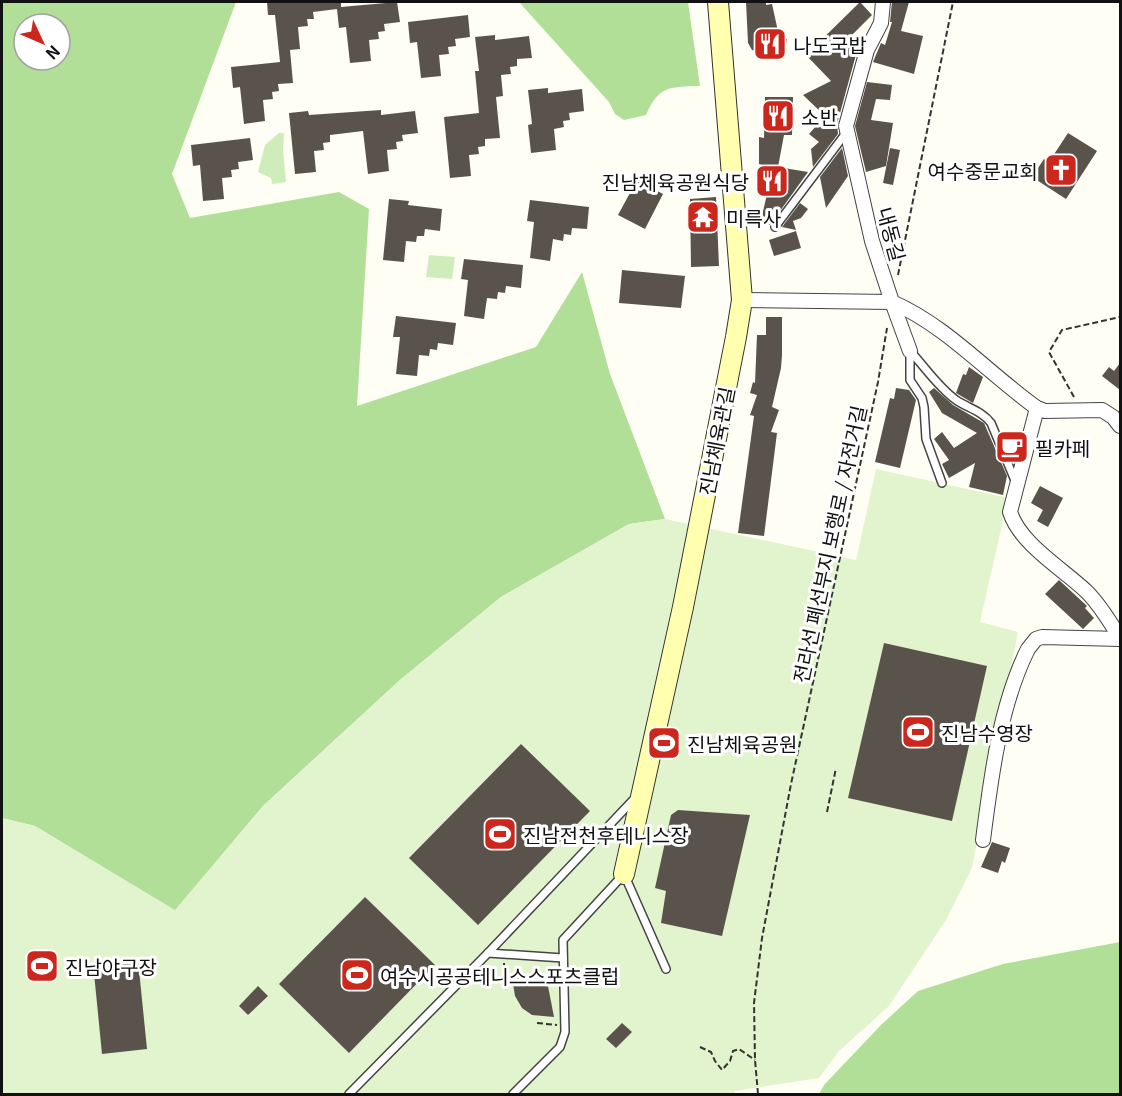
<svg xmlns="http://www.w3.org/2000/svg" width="1122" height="1096" font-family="Georgia,'Noto Sans KR',serif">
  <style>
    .green { fill: #cfedba }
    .forest { fill: #b1df98; fill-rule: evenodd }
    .pitch { fill: #e2f4cd }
    .building { fill: #5a534c }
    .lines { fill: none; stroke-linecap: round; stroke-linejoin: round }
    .lane-casing { stroke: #444; stroke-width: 10 }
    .street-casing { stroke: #444; stroke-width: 16 }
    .secondary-casing { stroke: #333; stroke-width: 22 }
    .path { stroke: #333; stroke-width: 2; stroke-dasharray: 6 3; stroke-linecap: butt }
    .lane { stroke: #fff; stroke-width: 7 }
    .street { stroke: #fff; stroke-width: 14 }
    .secondary { stroke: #ffffaf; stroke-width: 20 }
    .labels { text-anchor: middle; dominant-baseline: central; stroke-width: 6; stroke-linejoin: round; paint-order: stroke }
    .poi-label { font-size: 20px; fill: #111; stroke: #fff; text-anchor: start }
    .street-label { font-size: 20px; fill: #111; stroke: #fff }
  </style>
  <rect width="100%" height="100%" fill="#fffef4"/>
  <g class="green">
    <polygon points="279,133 284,133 283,149 286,182 272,184 271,178 258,172 265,145"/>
    <polygon points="429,255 455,257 452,279 426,277"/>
  </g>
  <g class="forest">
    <path d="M2,2H236L172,174L190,218L339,192L369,209L357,406L536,347L582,272L610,374L665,519L629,524L501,597L400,680L263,806L175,911L35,826L2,818ZM24,24H60V60H24Z"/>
    <path d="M519,2H688L700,86C670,87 659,85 646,115L624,120L615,114L609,102Z"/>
    <polygon points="1120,942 1120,1094 819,1094 824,1085 881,1025 918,991 1003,964"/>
  </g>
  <polygon class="pitch" points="876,469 1008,498 980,622 1018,632 972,868 946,920 889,1006 839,1051 819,1078 734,1091 735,1094 2,1094 2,818 35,826 175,910 263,806 400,680 501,597 629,524 665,519 856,560"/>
  <g class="building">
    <polygon points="267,2 341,2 341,7 397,2 400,22 384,24 385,31 378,32 379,39 369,40 371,61 350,63 346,27 339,28 337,9 313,12 314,19 307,19 308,26 298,27 300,49 290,50 293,83 278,84 279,91 272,92 273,99 263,100 265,121 244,124 240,87 233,88 231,67 280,62 275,15 268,15"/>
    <polygon points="746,2 766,2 766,5 772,4 779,36 787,39 784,56 752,50 748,43"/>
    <polygon points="860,2 872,15 845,42 857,51 837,124 838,134 813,167 811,149 819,142 809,134 825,116 803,95 831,81 806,55"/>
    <polygon points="892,2 909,2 901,31 923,36 914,74 873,62 881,43 885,45 892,22 890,22"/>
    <polygon points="468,15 470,37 455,39 456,46 448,47 449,54 439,55 441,76 421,78 417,42 410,43 408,22"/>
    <polygon points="495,35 495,40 529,36 532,58 517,59 517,66 510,67 511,74 501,75 503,96 496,97 500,138 485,139 485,146 478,147 479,154 469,155 471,176 450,178 444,117 479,113 475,71 479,71 475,37"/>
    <polygon points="867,82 892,85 890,100 876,99 871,120 893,123 886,166 866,172 855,126"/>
    <polygon points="548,88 548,93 582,89 584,111 569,113 570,120 563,121 564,127 554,129 556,150 531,153 528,125 532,124 528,90"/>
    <polygon points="765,97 793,97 792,135 784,135 778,167 808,172 770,225 763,223 765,217 762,216 767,194 764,194 765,184 762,184 763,177 761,177 763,165 759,164 759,137 764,138"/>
    <polygon points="381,110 381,115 415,111 418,133 402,135 403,141 396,142 397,149 387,150 389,171 368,174 363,131 330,135 330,142 323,143 324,150 314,151 316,172 295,174 289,113 308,111 309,115"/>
    <polygon points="1068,133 1097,151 1066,199 1032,177 1044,159 1049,162"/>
    <polygon points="250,138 253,160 238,162 239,169 231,170 232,177 222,178 224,199 203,201 200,165 193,166 191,145"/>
    <polygon points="842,148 848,176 826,208 820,177"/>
    <polygon points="890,148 900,150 893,185 883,183"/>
    <polygon points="637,180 663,194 645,229 618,215"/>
    <polygon points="716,197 719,266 691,267 690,199"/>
    <polygon points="389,199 409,201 408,205 442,209 440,231 425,229 424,236 417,236 416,242 406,241 404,262 383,260"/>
    <polygon points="530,200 589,207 587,229 572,228 571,235 564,234 563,241 553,239 550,261 530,258 534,222 527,221"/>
    <polygon points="800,203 808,209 801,218 793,221 796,230 782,227"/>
    <polygon points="796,231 801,248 774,256 769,240"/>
    <polygon points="464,259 523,265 521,288 506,286 505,293 498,292 497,299 487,298 484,319 464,316 468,280 461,279"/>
    <polygon points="622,270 685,276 681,308 619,303"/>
    <polygon points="396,316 456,323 453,345 438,343 437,350 430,349 429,356 419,355 417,376 396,374 400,337 393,337"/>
    <polygon points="766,317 782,317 782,355 781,368 772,407 779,410 771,432 777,433 764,536 738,533 754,416 750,415 757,395 750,393 753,382 755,383 757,335 766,335"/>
    <polygon points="1120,363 1120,390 1102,376 1109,367 1114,371"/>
    <polygon points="969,367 983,377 973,403 956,393 963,374 966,375"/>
    <polygon points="896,388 909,390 916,400 900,468 875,462 890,398 894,399"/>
    <polygon points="934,388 953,405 984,423 1007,476 1003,495 969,487 975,463 949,478 942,464 949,460 934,439 942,432 954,448 977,433 942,413 929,392"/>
    <polygon points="1006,436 1020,439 1014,460 1012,459 1005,442"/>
    <polygon points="1040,486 1063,498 1048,527 1037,521 1043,510 1031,503"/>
    <polygon points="1059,580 1087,606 1085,608 1094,618 1083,629 1045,594"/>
    <polygon points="884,643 987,666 952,821 848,798"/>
    <polygon points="521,744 590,811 478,925 409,858"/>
    <polygon points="678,810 750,815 722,936 661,923 666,891 655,888 671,815"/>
    <polygon points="992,842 1010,848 1005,863 1002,861 998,873 981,867"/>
    <polygon points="365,897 435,965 349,1053 279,984"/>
    <polygon points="138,960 147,1049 102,1054 93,963"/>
    <polygon points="512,978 541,980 545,982 548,986 554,1017 532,1015 522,1008 515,996"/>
    <polygon points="258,986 268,996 248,1015 239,1006"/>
    <polygon points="622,1023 632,1032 616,1048 606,1039"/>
  </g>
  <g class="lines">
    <g class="lane-casing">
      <g id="lane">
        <polyline points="775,227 846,133"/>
        <path d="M910,351C925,367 938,387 956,400C968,408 982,411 991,423L1016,483"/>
        <polyline points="910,351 910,380 922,398 924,407 926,439 942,483"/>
        <polyline points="488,953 563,958"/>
        <polyline points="349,1094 488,953 636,797"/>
        <polyline points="513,1094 560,1047 565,1032 563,940 624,874 666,969"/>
      </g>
    </g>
    <g class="street-casing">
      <g id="street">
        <path d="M883,2L881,23L867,50L846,126L872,241L892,302C947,326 989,374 1037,408L1045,411L1102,410L1113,417L1120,426"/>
        <polyline points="742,300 892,302 910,351"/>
        <path d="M1037,408L1010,512C1020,544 1063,569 1087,592C1101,606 1110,622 1120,638"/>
        <path d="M983,840C991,777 1000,705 1028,649L1036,639L1042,637L1120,639"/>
      </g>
    </g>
    <g class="secondary-casing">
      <polyline id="secondary" points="624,874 683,607 736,337 742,300 718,2"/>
    </g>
    <g class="path">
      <polyline points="898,275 953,2"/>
      <polyline points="1074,397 1049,352 1062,330 1120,317"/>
      <polyline points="827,812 836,768"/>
      <polyline points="504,963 506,990"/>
      <polyline points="537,1023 557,1025"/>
      <polyline points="700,1047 711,1052 715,1061 722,1070 730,1061 733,1051 739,1049 755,1060"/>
      <polyline points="758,1094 755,1060 754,1003 762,938 791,784 878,382 887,328"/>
    </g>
    <use href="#lane" class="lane"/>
    <use href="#street" class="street"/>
    <use href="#secondary" class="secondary"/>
  </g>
  <defs>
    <g id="restaurant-square" transform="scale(1.725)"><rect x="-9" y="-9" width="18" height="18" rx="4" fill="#cc271d" stroke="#fff"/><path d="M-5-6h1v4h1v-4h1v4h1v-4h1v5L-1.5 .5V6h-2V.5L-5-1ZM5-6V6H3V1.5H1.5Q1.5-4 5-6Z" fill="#fff"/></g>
    <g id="church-square" transform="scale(1.725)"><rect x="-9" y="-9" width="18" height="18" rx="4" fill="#cc271d" stroke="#fff"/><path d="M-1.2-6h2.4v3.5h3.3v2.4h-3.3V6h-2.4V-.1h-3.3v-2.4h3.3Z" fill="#fff"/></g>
    <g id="temple-square" transform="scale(1.725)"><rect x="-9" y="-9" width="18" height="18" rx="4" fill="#cc271d" stroke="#fff"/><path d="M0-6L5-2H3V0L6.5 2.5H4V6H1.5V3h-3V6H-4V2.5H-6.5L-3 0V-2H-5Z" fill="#fff"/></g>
    <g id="cafe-square" transform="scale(1.725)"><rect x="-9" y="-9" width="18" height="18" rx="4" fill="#cc271d" stroke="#fff"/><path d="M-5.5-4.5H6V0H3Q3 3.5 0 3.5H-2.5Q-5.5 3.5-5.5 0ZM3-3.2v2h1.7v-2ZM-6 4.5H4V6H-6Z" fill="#fff"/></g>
    <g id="stadium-square" transform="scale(1.725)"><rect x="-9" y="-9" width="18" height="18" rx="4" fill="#cc271d" stroke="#fff"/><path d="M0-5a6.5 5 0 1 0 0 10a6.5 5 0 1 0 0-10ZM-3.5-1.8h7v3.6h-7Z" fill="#fff"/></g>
  </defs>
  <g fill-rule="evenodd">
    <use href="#restaurant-square" x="770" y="44"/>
    <use href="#restaurant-square" x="778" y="116"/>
    <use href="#church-square" x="1061" y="170"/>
    <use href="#restaurant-square" x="772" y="181"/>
    <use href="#temple-square" x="703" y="217"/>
    <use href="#cafe-square" x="1012" y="447"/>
    <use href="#stadium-square" x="918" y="732"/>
    <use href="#stadium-square" x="664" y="743"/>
    <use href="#stadium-square" x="500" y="834"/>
    <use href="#stadium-square" x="42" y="966"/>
    <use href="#stadium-square" x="357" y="975"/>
  </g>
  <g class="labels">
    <g class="poi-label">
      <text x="793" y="44">나도국밥</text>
      <text x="801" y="116">소반</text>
      <text x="1038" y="170" text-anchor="end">여수중문교회</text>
      <text x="749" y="181" text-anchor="end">진남체육공원식당</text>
      <text x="726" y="217">미륵사</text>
      <text x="1035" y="447">필카페</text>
      <text x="941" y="732">진남수영장</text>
      <text x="687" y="743">진남체육공원</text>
      <text x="523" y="834">진남전천후테니스장</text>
      <text x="65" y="966">진남야구장</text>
      <text x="380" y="975">여수시공공테니스스포츠클럽</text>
    </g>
    <g class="street-label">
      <text transform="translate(892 234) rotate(75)">내동길</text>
      <text transform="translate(716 441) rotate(-79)">진남체육관길</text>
      <text transform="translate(829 544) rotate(-78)">전라선 폐선부지 보행로 / 자전거길</text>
    </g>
  </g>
  <rect width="1122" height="1096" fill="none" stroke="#111111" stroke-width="6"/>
  <g transform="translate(42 42) rotate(134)"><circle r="28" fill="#ffffff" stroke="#a0a0a0" stroke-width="1.5"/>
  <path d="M0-4.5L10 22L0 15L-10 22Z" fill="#cc271d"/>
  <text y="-9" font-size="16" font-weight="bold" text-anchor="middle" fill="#111111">N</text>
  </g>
</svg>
